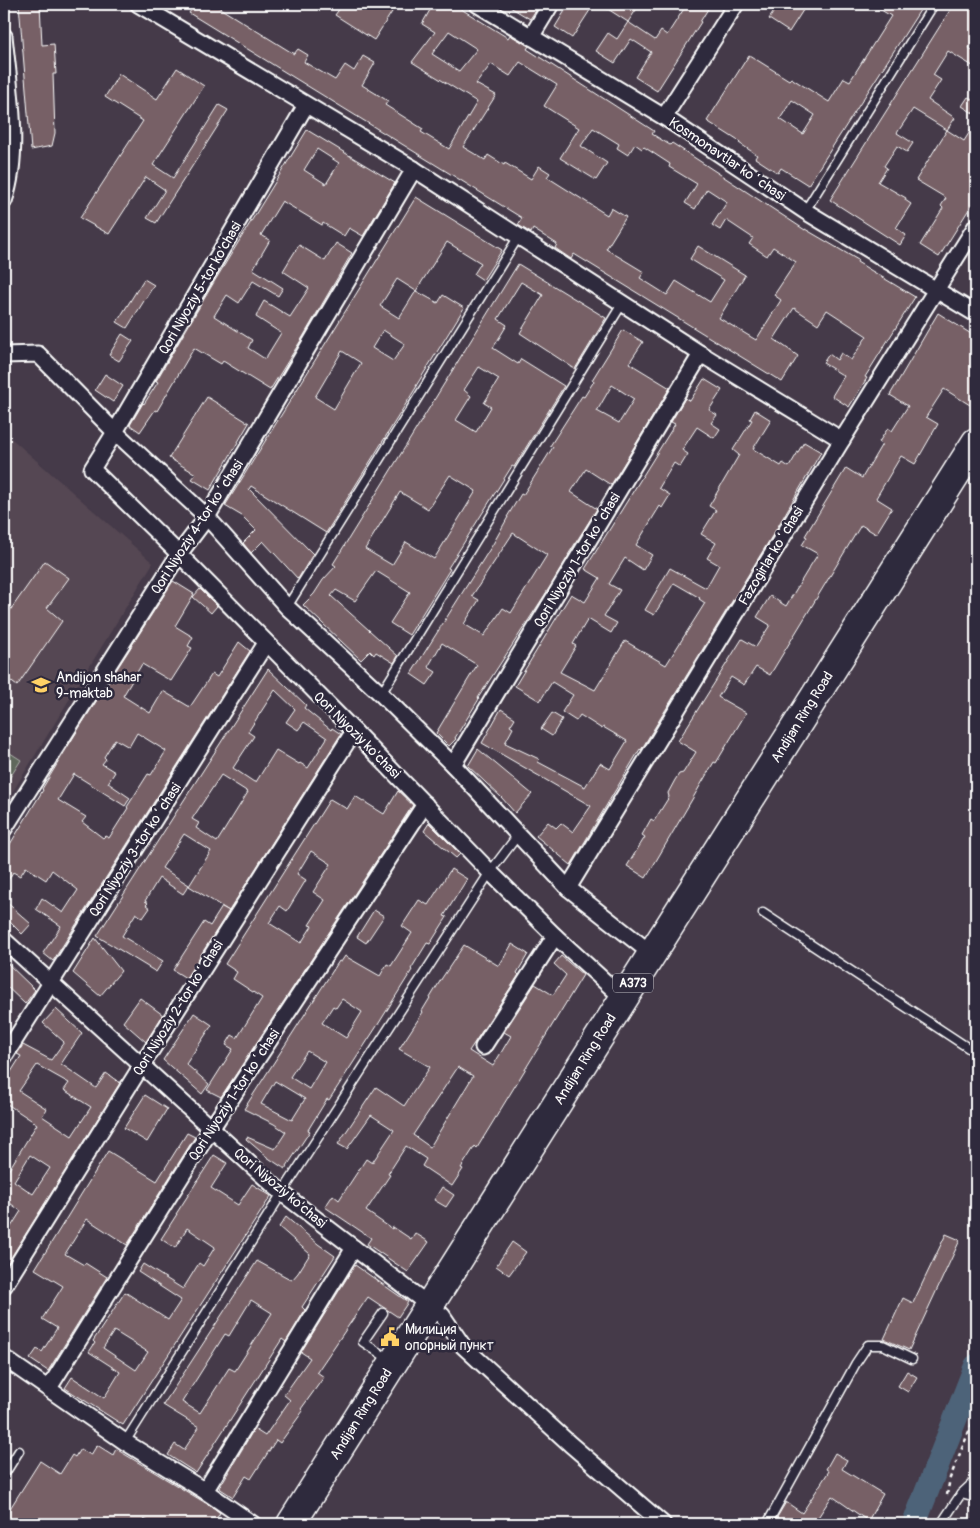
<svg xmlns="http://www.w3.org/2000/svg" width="980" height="1528" font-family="Pangolin,sans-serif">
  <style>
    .built { fill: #544652 }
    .green { fill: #5f675b; stroke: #afb3ad }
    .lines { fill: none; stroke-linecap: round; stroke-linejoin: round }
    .river { stroke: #4e6479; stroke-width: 24 }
    .building { fill: #776166; stroke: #fff; fill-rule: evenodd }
    .lane-casing { stroke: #fff; stroke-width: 11 }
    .street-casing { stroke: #fff; stroke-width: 19 }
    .highway-casing { stroke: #fff; stroke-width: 31 }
    .path { stroke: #fff; stroke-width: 2.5; stroke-dasharray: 4 4; stroke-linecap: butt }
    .lane { stroke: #2f2a3d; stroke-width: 8 }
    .street { stroke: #2f2a3d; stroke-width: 15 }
    .highway { stroke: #2f2a3d; stroke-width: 28 }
    .labels { text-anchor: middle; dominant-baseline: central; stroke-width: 5; stroke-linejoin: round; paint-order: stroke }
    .shield { fill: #2f2a3d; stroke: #c1bfc5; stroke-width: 1 }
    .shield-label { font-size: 12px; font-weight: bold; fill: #fff }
    .street-label { font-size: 14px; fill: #fff; stroke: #2f2a3d }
    .poi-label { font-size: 14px; fill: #fff; stroke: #2f2a3d; text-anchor: start }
  </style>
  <rect width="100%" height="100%" fill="#453a49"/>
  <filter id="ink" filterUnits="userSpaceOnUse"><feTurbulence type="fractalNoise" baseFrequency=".02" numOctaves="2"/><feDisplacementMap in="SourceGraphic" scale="10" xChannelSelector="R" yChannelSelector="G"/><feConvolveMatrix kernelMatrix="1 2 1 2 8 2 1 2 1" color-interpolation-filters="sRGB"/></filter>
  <g filter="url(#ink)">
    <polygon class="built" points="4,432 153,563 4,806"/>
    <polygon class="green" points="4,749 21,760 4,787"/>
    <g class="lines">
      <polyline class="river" points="914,1524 976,1366"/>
    </g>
    <g class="building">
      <polygon points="19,4 40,4 42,45 54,44 56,74 53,74 55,133 52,146 31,150"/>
      <path d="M195,4H220L218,7L294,54L298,49L308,55L304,62L335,80L345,65L354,71L363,56L375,63L362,85L388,101L385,105L423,129L421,132L449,149L477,102L412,62L435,32L422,24L430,10L420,4H453L508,38L510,35L529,46L527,49L654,131L652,134L670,145L672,143L805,230V229L858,260L857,262L915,297L865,377L867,378L849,407L832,396L844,376L823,363L829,354L837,360L841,353L851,360L867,336L827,310L818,324L794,308L774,339L798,356L782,382L574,254L571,259L555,248L557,244L533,229L531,233L518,225L522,218L189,13ZM449,31L477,49L459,71L432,54ZM520,62L557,85L544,106L579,128L560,158L596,180L607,163L581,146L593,128L619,144L617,148L628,155L635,144L642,149L644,147L670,164L669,167L697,184L685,203L695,209L707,189L727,202L712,225L720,230L726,220L753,238L749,244L767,256L773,247L796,262L774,295L781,300L756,340L719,318L745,275L698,246L690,259L724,280L710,302L676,281L667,295L640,278L644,272L606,249L626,217L611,208L607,215L547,177L550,173L539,166L531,179L505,163L504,165L488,155L485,160L463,147L496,95L476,84L491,64L510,76Z"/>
      <polygon points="343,4 397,4 374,40 335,15"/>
      <polygon points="505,4 540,4 530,19"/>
      <polygon points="569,4 594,4 572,38 555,27"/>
      <polygon points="600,4 640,4 628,22"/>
      <polygon points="687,4 711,4 700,22 701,22 657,91 635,77 651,52 631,39 615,63 596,51 608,33 617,39 628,22 655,40 661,31 667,35"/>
      <polygon points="779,4 807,4 789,32 769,19"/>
      <path d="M871,4H924L808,185L781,168L778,173L755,158L757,155L739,143L740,142L707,121L749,55L789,80L791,78L829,102L844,78L850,81L891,16ZM792,100L815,115L803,134L780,119Z"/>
      <polygon points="954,4 976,4 976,38 969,48 976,53 976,68 948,51 933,75 941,80 928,100 955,118 947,130 913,109 897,133 913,143 907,152 897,146 884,166 887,168 878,182 906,198 905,200 911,204 896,228 906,235 900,245 830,200"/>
      <polygon points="177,68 204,86 153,165 173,178 219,105 228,110 156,223 147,218 165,190 146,177 109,234 80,218 143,121 105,97 119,74 157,99"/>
      <polygon points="968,97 976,101 976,115 962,106"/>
      <polygon points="976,122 976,198 939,257 920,245 943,208 941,206 946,198 916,180 947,130 964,141"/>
      <path d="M307,130L395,183L363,236L349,228L344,236L323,223L322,225L282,201L261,235L270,240L253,269L283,288L278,296L253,281L239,303L227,295L214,316L252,340L248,348L265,359L281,333L256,317L259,310L264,301L290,317L309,288L283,271L289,261L299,245L325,261L336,243L352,253L303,337L270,390L223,361L221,364L194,348L157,411L155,410L140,432L130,425L143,403L144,404L158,382L156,381L214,282ZM317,149L339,163L326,184L304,170Z"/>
      <path d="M416,197L502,250L483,280L474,274L481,263L447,242L416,291L438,303L443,295L464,308L416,386H417L326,533L251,486L249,489L313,554L298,579L263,541L251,553L243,543L256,530L242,516L225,506ZM397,279L416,291L399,318L380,306ZM383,330L405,344L393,361L372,348ZM342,351L361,363L334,409L315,397Z"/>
      <path d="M518,264L606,318L575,369L520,333L543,295L521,282L498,319L507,325L493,348L518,364L521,359L564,386L514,467L512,466L448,568L450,569L409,635L390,623L410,592L376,571L355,601L336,590L331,596L398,656L394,663L376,652L374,655L370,651L361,660L303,605L314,594L323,580L336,566L333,564ZM479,367L499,379L484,403L491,407L476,432L456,420L471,396L464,390ZM450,475L476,491L434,559L406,542L392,565L365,549L400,492L428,509Z"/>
      <polygon points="144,279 154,285 127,328 117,322"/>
      <polygon points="938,313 976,337 976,395 970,405 944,389 926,417 938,424 915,464 901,456 876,498 892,508 876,534 861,525 770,675 756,667 744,685 731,677 718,697 746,713 716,763 714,762 646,878 627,866 645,837 642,835 651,819 654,821 669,797 668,793 675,780 679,774 683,773 696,752 678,741 742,639 756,647 770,625 757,617 770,596 786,606 809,568 818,554 802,545 807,537 805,536 846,468 862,478 882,444 879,442 888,428 892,431 908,406 890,395"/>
      <path d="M623,330L643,342L629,363L670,388L611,485L586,469L571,492L597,509L568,555H569L550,587L478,698L479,699L455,738L456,739L449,746L436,733L477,665L442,643L428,667L436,672L427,685L411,674L493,544L508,517H507L521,494L523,495L553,447L550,446L582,396L584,397L594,381L592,380ZM612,385L634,399L619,423L597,411ZM513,533L547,555L511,613L503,608L484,636L464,624L479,600L472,596Z"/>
      <polygon points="122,334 133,341 119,361 109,355"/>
      <polygon points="105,374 123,386 113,402 95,390"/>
      <polygon points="704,379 722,390 709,410 717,415 711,423 720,429 714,438 697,427 682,450 688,454 680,467 674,463 659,488 670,495 662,508 660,506 636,545 652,555 643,570 625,558 609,584 620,590 604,616 617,623 611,633 588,619 573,644 576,646 560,672 595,690 625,641 666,665 705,603 699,599 700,598 674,583 654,615 645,610 670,568 706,588 719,565 707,558 716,543 701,534 716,510 709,506 739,455 733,450 752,420 750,419 755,410 771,420 753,449 781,466 783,463 789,467 804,442 821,452 777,528 641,750 640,749 571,865 536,836 548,822 556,828 561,823 573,832 591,806 482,743 501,709 515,718 510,726 513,728 505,743 539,759 538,762 585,787 600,763 610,769 627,741 603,727 602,729 580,715 576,721 562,712 573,695 552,682 540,701 515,686 571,594 585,602 600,578 585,569 675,424 671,422 685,398 690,401"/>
      <polygon points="207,397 249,423 210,490 192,479 196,474 169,458"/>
      <polygon points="45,561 69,578 47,608 62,621 17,686 4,676 4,619"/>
      <path d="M173,581L194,594L175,626L193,637L188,646L192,648L171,681L142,664L123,696L150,713L163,691L190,707L212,674L217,677L239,642L250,651L53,961L43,953L61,926L36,909L42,898L63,913L78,890L52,870L46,880L26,867L20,876L13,872L4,887V854L43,790L42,789L79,728ZM137,733L166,751L151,775L148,774L127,807L128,808L109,838L105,836L103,838L82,822L86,817L58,800L74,774L125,806L130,798L108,783L115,772L102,764L106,759L104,757L115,739L129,747Z"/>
      <polygon points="200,589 217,606 211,613 193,597"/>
      <path d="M268,669L306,705L304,708L331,730L332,728L341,734L229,911L189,886L211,851L184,834L162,868L189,885L183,894L159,878L145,901L148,903L146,905L150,908L143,918L136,913L122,936L163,961L156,972L97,936ZM275,690L295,709L286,722L298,730L304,722L327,738L308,768L300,763L299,764L276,750L256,782H254L233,768L254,736L248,732ZM221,775L248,792L217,842L196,828L199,823L192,819Z"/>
      <polygon points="552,713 562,719 552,736 541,729"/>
      <polygon points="478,749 532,794 515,813 502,798 468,766"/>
      <path d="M398,791L413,805L221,1097L207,1090L233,1049L226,1045L232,1035L237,1038L262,998L233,979L237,972L225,964L330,799L347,809L355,796L384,814ZM311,851L331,864L313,892L325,900L309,925L312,926L301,943L269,923L280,906L287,911L306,880L297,874Z"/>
      <polygon points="429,823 460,854 456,858 424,831"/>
      <path d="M451,869L467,879L444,916L447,917L430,944L427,943L411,969L412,970L379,1023L329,1100L327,1099L308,1130L310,1131L285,1169L267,1157L246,1139L247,1137L275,1149L286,1132L274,1124L244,1109L339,961L341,962L345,956L380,976L387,964L391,966L412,933L402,926L419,900L428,905ZM342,999L362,1012L346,1038L322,1023L333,1006L336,1008ZM307,1051L325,1062L309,1089L290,1077ZM275,1081L305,1099L292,1120L261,1104Z"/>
      <polygon points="4,900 31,924 22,934 4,916"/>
      <polygon points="222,907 229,911 186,978 173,970 204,922 210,926"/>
      <polygon points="374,910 384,916 366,943 357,937"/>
      <polygon points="95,938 121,971 100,996 73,973"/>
      <path d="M512,944L528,954L517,973L519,975L469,1051L493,1066L511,1036L504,1032L535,984L553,995L566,975L554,964L561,956L583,975L477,1148L475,1146L461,1168L463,1169L452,1186L422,1166L426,1159L406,1146L388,1174L390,1175L366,1211L392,1229L393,1227L411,1239L415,1233L429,1242L408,1272L367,1244L371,1238L325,1207L333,1195L339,1200L366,1159L372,1163L394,1130L371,1115L347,1149L338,1144L376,1087L404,1106L430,1067L399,1049L423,1012L422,1011L442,978L464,945L499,966ZM458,1067L473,1076L430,1147L413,1135Z"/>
      <polygon points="4,960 35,990 25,1004 4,984"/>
      <polygon points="140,998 163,1015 146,1042 123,1022"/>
      <path d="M56,1009L82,1033L61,1064L96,1088L106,1073L120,1083L4,1269V1238L21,1211L4,1199V1175L5,1176L37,1124L4,1102V1083L21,1056L17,1054L23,1045L51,1060L64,1042L43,1023ZM37,1065L69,1083L64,1090L91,1107L72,1136L42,1116L47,1109L19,1091ZM30,1155L50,1168L33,1194L14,1181Z"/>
      <polygon points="194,1013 212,1025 186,1064 209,1084 202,1094 163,1060"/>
      <polygon points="145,1095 167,1109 147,1142 124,1128"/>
      <polygon points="187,1133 195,1137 127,1245 87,1219 65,1254 84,1265 85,1263 107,1277 48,1371 30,1359 37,1349 42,1352 57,1328 42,1319 63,1286 35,1269 108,1151 157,1181"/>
      <path d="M214,1155L227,1163L211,1188L238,1205L252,1184L271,1196L123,1425L65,1388L72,1377L104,1398L120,1372L89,1352L95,1343L93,1341L125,1292L168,1320L181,1300L138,1272L143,1264L183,1289L199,1263L203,1266L215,1247L187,1228L175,1248L161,1239L177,1214H176ZM114,1331L148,1352L136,1370L103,1348Z"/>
      <polygon points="442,1187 454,1195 446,1207 434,1200"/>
      <path d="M286,1217L318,1244L335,1256L302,1307L305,1310L286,1342L282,1339L196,1473L168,1455L175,1444L184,1450L199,1427L163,1405L257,1261L292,1280L298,1273L310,1254L279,1227ZM251,1300L272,1313L235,1371L229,1368L200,1413L182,1402L225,1334L229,1336Z"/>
      <polygon points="946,1234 960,1240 909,1350 884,1339 903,1298 913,1303"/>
      <polygon points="512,1242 526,1252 509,1275 496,1266"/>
      <polygon points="355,1265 408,1302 398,1317 368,1297 317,1372 324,1377 301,1409 303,1411 280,1443 276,1440 251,1479 246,1476 233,1497 219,1488 254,1429 265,1436 290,1400 284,1395 310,1358 301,1352"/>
      <polygon points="907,1371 917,1377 908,1392 898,1386"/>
      <polygon points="97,1445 113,1455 116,1449 214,1508 220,1513 213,1524 153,1524 144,1519 140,1524 4,1524 4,1518 40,1461 60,1474 72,1455 75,1457 80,1449 91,1455"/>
      <polygon points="835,1453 847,1460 842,1469 883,1494 868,1521 832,1496 815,1522 818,1524 773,1524 786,1502 802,1513 829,1471 826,1469"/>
    </g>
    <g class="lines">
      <g class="lane-casing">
        <g id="lane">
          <polyline points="805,211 934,4"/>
          <polyline points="287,607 519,236"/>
          <polyline points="381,694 622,304"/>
          <polyline points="763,913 976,1053"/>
          <polyline points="383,1313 363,1342 390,1360"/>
          <polyline points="125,1442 282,1193 490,872 518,835"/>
          <polyline points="4,1475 19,1451"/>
          <polyline points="961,1494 976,1498"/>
          <polyline points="767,1524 856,1363 868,1345 883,1345 912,1359"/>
          <polyline points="941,1524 961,1494 976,1480"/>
        </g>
      </g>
      <g class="street-casing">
        <g id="street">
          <polyline points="138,4 414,169 701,354 842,440"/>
          <polyline points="477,4 664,117 805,211 976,314"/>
          <path d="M4,36C9,87 21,152 4,201"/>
          <polyline points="531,37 551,4"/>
          <polyline points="306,105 115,432 92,469 179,554 354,731 490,872 555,936 624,999"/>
          <polyline points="664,117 736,4"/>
          <polyline points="4,355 38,354 115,432 207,517 287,607 381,694 453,765 568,888 652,954"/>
          <polyline points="453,765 701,354"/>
          <polyline points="4,829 179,554 207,517 414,169"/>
          <polyline points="568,888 842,440 976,226"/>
          <polyline points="4,940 282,1193 430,1306"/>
          <polyline points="483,1047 555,936"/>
          <polyline points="4,1057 266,643"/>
          <polyline points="4,1286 142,1065 354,731"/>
          <polyline points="442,1315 463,1346 570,1444 663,1524"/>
          <polyline points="4,1358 125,1442 205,1491 253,1524"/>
          <polyline points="49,1388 211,1129 425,804"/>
          <polyline points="205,1491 354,1248"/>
        </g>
      </g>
      <g class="highway-casing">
        <polyline id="highway" points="291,1524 976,442"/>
      </g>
      <polyline class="path" points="947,1495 950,1478 976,1414"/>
      <use href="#lane" class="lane"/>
      <use href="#street" class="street"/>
      <use href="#highway" class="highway"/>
    </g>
  </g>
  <defs>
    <g id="school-bare" transform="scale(1.5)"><path d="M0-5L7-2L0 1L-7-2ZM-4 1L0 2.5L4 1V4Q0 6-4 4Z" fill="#ffd166" stroke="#2f2a3d" stroke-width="2.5" paint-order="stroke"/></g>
    <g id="civic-bare" transform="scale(1.5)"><path d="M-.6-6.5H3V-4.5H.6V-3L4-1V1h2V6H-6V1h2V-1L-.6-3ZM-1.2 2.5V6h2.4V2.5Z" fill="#ffd166" stroke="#2f2a3d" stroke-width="2.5" paint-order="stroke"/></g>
  </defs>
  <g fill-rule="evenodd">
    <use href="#school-bare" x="41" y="685"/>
    <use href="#civic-bare" x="390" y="1337"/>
  </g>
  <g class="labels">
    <rect class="shield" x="613" y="973.5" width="40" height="19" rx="4"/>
    <g class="shield-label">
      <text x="633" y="983">A373</text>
    </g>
    <g class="street-label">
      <text transform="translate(727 159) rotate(34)">Kosmonavtlar koʻchasi</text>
      <text transform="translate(200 288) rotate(-60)">Qori Niyoziy 5-tor ko'chasi</text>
      <text transform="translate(197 527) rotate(-57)">Qori Niyoziy 4-tor koʻchasi</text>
      <text transform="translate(771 556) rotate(-59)">Fazogirlar koʻchasi</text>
      <text transform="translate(577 560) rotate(-59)">Qori Niyoziy 1-tor koʻchasi</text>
      <text transform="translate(802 717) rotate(-58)">Andijan Ring Road</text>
      <text transform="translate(357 735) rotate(45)">Qori Niyoziy ko'chasi</text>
      <text transform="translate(135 850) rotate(-57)">Qori Niyoziy 3-tor koʻchasi</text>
      <text transform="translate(178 1008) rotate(-58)">Qori Niyoziy 2-tor koʻchasi</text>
      <text transform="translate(585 1059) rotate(-58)">Andijan Ring Road</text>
      <text transform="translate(234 1095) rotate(-57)">Qori Niyoziy 1-tor koʻchasi</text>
      <text transform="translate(280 1188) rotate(40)">Qori Niyoziy ko'chasi</text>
      <text transform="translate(361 1414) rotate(-58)">Andijan Ring Road</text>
    </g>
    <g class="poi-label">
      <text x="56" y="677">Andijon shahar<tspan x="56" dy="16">9-maktab</tspan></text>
      <text x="405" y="1329">Милиция<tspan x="405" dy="16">опорный пункт</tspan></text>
    </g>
  </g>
  <rect width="980" height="1528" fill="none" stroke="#2f2a3d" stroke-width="20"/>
  <rect x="10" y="10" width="960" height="1508" fill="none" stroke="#fff" stroke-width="2" filter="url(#ink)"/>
</svg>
